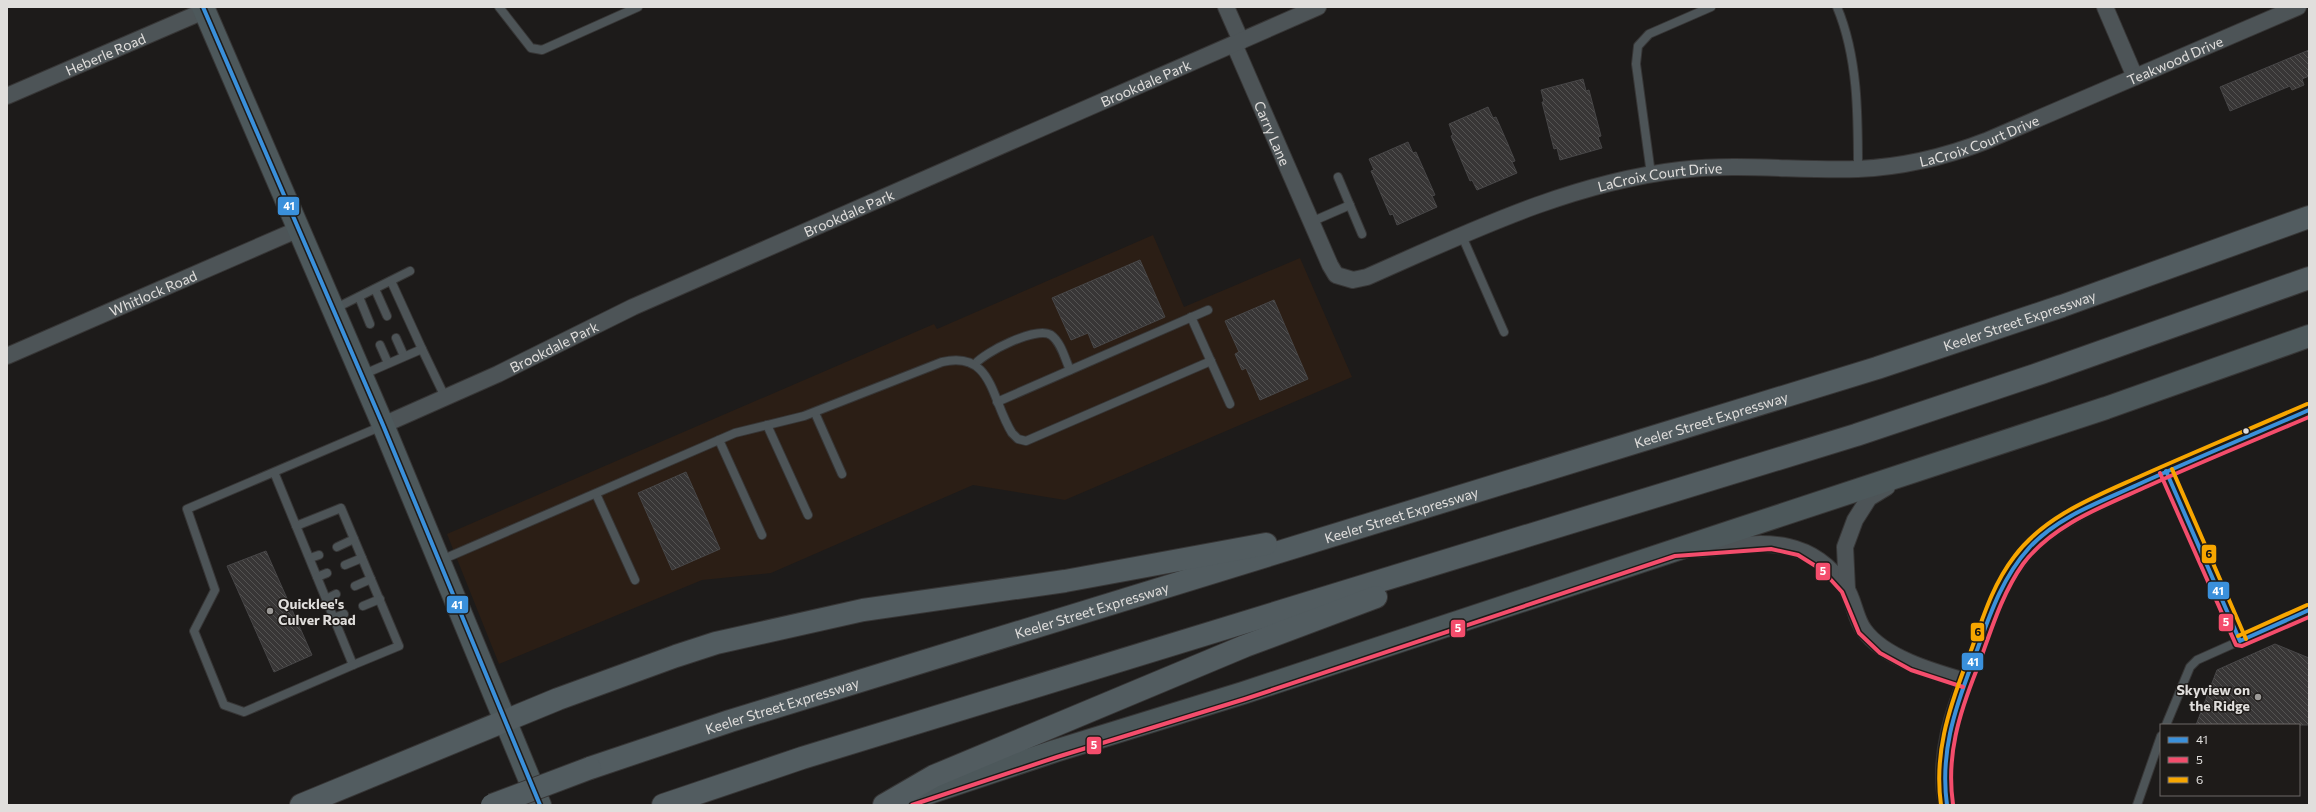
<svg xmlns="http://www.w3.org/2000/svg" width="2316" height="812" font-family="Commissioner,sans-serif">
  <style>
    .commercial { fill: #2b1e15 }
    .building { fill: url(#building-back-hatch); stroke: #474647 }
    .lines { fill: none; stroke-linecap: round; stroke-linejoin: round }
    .lane-casing { stroke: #373636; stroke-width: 10 }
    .street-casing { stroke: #373636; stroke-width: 18 }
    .secondary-casing { stroke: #373636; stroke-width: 24 }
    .highway-casing { stroke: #373636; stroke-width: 24 }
    .lane { stroke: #4d5457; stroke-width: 8 }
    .street { stroke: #4d5457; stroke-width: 16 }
    .secondary { stroke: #4d585b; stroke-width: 22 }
    .highway { stroke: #525c60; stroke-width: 22 }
    .highway-bridge-casing { stroke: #373636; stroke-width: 24; stroke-linecap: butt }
    .highway-bridge { stroke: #525c60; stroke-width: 22 }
    .bus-1-casing { stroke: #1e1b19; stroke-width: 7 }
    .bus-2-casing { stroke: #1e1b19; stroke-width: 7 }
    .bus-3-casing { stroke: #1e1b19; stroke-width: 7 }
    .bus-1 { stroke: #3a90db; stroke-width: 4 }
    .bus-2 { stroke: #f44d6c; stroke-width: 4 }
    .bus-3 { stroke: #f7a600; stroke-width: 4 }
    .bus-dot { fill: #e0dedc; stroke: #1e1b19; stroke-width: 1.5 }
    .poi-dot { fill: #9c9a98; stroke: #1e1b19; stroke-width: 1.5 }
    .labels { text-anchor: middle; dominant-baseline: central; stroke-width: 3; stroke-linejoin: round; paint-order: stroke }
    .street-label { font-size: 14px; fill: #e0dedc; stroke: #1e1b19 }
    .poi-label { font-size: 14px; font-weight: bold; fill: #e0dedc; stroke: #1e1b19; text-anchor: start }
    .line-badge { stroke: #1e1b19; stroke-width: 1.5 }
    .badge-label { font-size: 11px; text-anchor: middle; font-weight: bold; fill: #fff }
    .pale-badge-label { font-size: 11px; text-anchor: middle; font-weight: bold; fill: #111 }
  </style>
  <defs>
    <pattern id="building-back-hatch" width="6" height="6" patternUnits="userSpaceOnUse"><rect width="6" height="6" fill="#383636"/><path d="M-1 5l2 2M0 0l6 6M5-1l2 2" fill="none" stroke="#545352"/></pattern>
  </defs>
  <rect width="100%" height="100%" fill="#1d1b1a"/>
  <polygon class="commercial" points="1153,235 1184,307 1300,258 1352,377 1065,500 973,485 771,573 702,580 499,664 447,534 934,324 937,329"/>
  <g class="building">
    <polygon points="2309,50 2309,76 2302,79 2304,85 2292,90 2290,86 2230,111 2220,87"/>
    <polygon points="1583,79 1586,91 1589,90 1601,136 1598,137 1602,148 1560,160 1557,148 1554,149 1542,102 1544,102 1541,90"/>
    <polygon points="1488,107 1493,118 1496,117 1507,142 1515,161 1512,162 1517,173 1477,190 1472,180 1470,181 1451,136 1453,135 1449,124"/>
    <polygon points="1408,142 1413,153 1416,152 1435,195 1432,196 1437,207 1397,225 1393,214 1390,215 1371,171 1374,170 1369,159"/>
    <polygon points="1140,260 1165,317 1094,348 1088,333 1071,340 1052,298"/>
    <polygon points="1274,300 1308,379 1260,400 1246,368 1242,370 1235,354 1239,352 1225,321"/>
    <polygon points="686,472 720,549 672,570 638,493"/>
    <polygon points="266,551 312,655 274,672 227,566"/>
    <polygon points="2275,644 2309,658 2309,725 2196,725 2217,670"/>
  </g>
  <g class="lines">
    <g class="lane-casing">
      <g id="lane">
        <polyline points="499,7 531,48 542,50 638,7"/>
        <path d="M1837,7C1858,57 1858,115 1858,168"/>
        <polyline points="1651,174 1636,64 1638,46 1649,34 1711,7"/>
        <polyline points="1338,177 1362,234"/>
        <polyline points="1311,222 1350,205"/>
        <polyline points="1462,236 1504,332"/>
        <polyline points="391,281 422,349"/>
        <polyline points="375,289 387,316"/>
        <polyline points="359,297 370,324"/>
        <polyline points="334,309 410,271"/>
        <polyline points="1191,317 1230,404"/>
        <polyline points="396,338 404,356"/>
        <polyline points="380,345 388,363"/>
        <path d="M975,364C985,352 1036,326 1051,335C1061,342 1065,359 1070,370"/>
        <polyline points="362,375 422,349 445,397"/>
        <polyline points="997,402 1208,310"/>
        <polyline points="815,413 842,474"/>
        <polyline points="767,425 808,515"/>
        <polyline points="719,440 762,535"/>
        <polyline points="2166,471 2240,641"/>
        <polyline points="274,472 353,665 244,712 224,705 194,631 215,590 187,509 382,426"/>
        <polyline points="596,494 635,580"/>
        <polyline points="296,526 341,508 399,646 353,665"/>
        <polyline points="337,547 354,539"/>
        <polyline points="310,558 319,555"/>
        <path d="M439,561L735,433L804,416L942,362C993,350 991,400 1012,433L1018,439L1026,441L1211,361"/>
        <polyline points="345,565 362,558"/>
        <polyline points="317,577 327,573"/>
        <polyline points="355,586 371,579"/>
        <polyline points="326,599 336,594"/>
        <polyline points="363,606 380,599"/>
        <polyline points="334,618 344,614"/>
        <polyline points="2166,725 2190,667 2197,660 2309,610"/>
        <polyline points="2137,805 2161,736"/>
      </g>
    </g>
    <g class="street-casing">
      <g id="street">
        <polyline points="1226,7 1241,41"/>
        <polyline points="2105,7 2135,77"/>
        <path id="s1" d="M1234,44L1330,265L1336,275L1353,280L1367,277C1469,232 1569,183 1680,170C1740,163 1798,171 1858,169C1902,167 1945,157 1986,141L2298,7"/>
        <path id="s2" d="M7,96L204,11"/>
        <path id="s3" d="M7,356L299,229"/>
        <path id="s4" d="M383,425L498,374L633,307L1318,7"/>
        <path d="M1698,549C1758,544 1806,531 1846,588C1854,600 1855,618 1864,630C1884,658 1934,672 1965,681"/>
        <polyline points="1847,589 1845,547 1855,520 1869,498 1887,487"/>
        <path d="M1947,805C1937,758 1953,711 1971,667C1986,628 1999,580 2029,548C2057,519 2098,502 2134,486C2192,459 2251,435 2309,410"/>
      </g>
    </g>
    <g class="secondary-casing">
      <g id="secondary">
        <polyline points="203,7 383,425 540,805"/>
        <polyline points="899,803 1055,751 1243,693 1736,530 2106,408 2309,336"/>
      </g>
    </g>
    <g class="highway-casing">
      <g id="highway">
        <path id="s5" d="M590,768L730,721L1877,368L2062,306L2309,217"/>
        <polyline points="301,805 558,699 676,656 716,643 863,610 1065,581 1266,544"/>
        <polyline points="663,805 802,758 1856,435 2041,373 2309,278"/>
        <polyline points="884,805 934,776 1245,646 1376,597"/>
      </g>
    </g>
    <use href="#lane" class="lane"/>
    <use href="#street" class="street"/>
    <use href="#secondary" class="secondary"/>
    <use href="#highway" class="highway"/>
    <g class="highway-bridge-casing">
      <polyline id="highway-bridge" points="492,805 590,768"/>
    </g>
    <use href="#highway-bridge" class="highway-bridge"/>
    <g class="bus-1-casing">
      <g id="bus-1">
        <polyline points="203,7 383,425 540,805"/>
        <polyline points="2166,471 2240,641 2309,610"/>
        <path d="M1947,805C1940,754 1954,711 1972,664C1987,624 1999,581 2029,548C2057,517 2100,502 2137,485C2194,459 2252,435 2309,410"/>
      </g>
    </g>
    <g class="bus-2-casing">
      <g id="bus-2">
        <polyline points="2160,473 2236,645 2242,646 2309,617"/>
        <path d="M1953,804C1946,756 1959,714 1977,669C1990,634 2001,595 2023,564C2053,524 2104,506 2148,486C2201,462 2255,440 2309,417"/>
        <polyline points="912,805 1057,757 1245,699 1675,556 1771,549 1798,555 1822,570 1842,592 1859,633 1880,653 1911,670 1963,687"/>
      </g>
    </g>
    <g class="bus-3-casing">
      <g id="bus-3">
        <polyline points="2172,469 2246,639"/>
        <polyline points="2238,636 2307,605"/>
        <path d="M1941,805C1934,755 1948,711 1966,664C1980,628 1990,588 2014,557C2045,515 2097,496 2143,475C2197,451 2252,428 2307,404"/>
      </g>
    </g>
    <use href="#bus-1" class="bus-1"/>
    <use href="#bus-2" class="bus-2"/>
    <use href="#bus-3" class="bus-3"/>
  </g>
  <circle class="bus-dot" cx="2246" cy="431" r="3.5"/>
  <g class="poi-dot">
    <circle cx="270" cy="611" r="4"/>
    <circle cx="2258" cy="697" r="4"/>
  </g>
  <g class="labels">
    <g class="street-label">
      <text stroke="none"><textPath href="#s2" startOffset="107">Heberle Road</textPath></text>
      <text stroke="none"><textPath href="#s1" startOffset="1132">Teakwood Drive</textPath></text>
      <text stroke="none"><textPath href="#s4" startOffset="836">Brookdale Park</textPath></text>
      <text stroke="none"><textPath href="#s1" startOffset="97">Carry Lane</textPath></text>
      <text stroke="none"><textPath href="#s1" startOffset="920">LaCroix Court Drive</textPath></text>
      <text stroke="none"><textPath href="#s1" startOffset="596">LaCroix Court Drive</textPath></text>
      <text stroke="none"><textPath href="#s4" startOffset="512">Brookdale Park</textPath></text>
      <text stroke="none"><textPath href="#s3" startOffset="159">Whitlock Road</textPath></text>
      <text stroke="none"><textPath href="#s5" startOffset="1498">Keeler Street Expressway</textPath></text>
      <text stroke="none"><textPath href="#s4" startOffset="188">Brookdale Park</textPath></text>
      <text stroke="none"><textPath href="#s5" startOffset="1174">Keeler Street Expressway</textPath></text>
      <text stroke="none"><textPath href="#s5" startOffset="850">Keeler Street Expressway</textPath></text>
      <text stroke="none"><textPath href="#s5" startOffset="526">Keeler Street Expressway</textPath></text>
      <text stroke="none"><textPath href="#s5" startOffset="202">Keeler Street Expressway</textPath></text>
    </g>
    <g class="poi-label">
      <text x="278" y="603">Quicklee's<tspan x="278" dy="16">Culver Road</tspan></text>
      <text x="2250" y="689" text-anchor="end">Skyview on<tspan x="2250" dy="16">the Ridge</tspan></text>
    </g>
  </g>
  <g class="line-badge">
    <rect x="277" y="196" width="23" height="20" rx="4" fill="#3a90db"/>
    <rect x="2201" y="544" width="16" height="20" rx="4" fill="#f7a600"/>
    <rect x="1815" y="562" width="16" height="19" rx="4" fill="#f44d6c"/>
    <rect x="2207" y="581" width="23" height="19" rx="4" fill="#3a90db"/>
    <rect x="446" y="595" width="23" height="19" rx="4" fill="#3a90db"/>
    <rect x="2218" y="613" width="16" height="19" rx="4" fill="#f44d6c"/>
    <rect x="1450" y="619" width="16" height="19" rx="4" fill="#f44d6c"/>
    <rect x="1970" y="622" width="15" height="20" rx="4" fill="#f7a600"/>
    <rect x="1961" y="652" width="23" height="19" rx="4" fill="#3a90db"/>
    <rect x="1086" y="736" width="16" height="19" rx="4" fill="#f44d6c"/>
  </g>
  <g class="badge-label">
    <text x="289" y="210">41</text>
    <text x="1823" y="575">5</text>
    <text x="2218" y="595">41</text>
    <text x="457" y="609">41</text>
    <text x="2226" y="626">5</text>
    <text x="1458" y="632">5</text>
    <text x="1973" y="666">41</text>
    <text x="1094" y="749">5</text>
  </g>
  <g class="pale-badge-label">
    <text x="2209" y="558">6</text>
    <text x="1978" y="636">6</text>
  </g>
  <rect width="2316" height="812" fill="none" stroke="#e0dedc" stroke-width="16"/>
  <rect x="2160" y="724" width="140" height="72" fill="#1e1b19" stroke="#6c6967"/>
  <rect x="2168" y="737" width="20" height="6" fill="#3a90db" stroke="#6c6967"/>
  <text x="2196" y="744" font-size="12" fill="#e0dedc">41</text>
  <rect x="2168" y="757" width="20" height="6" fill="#f44d6c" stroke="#6c6967"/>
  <text x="2196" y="764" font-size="12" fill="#e0dedc">5</text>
  <rect x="2168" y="777" width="20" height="6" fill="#f7a600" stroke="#6c6967"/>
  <text x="2196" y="784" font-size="12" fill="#e0dedc">6</text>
</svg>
